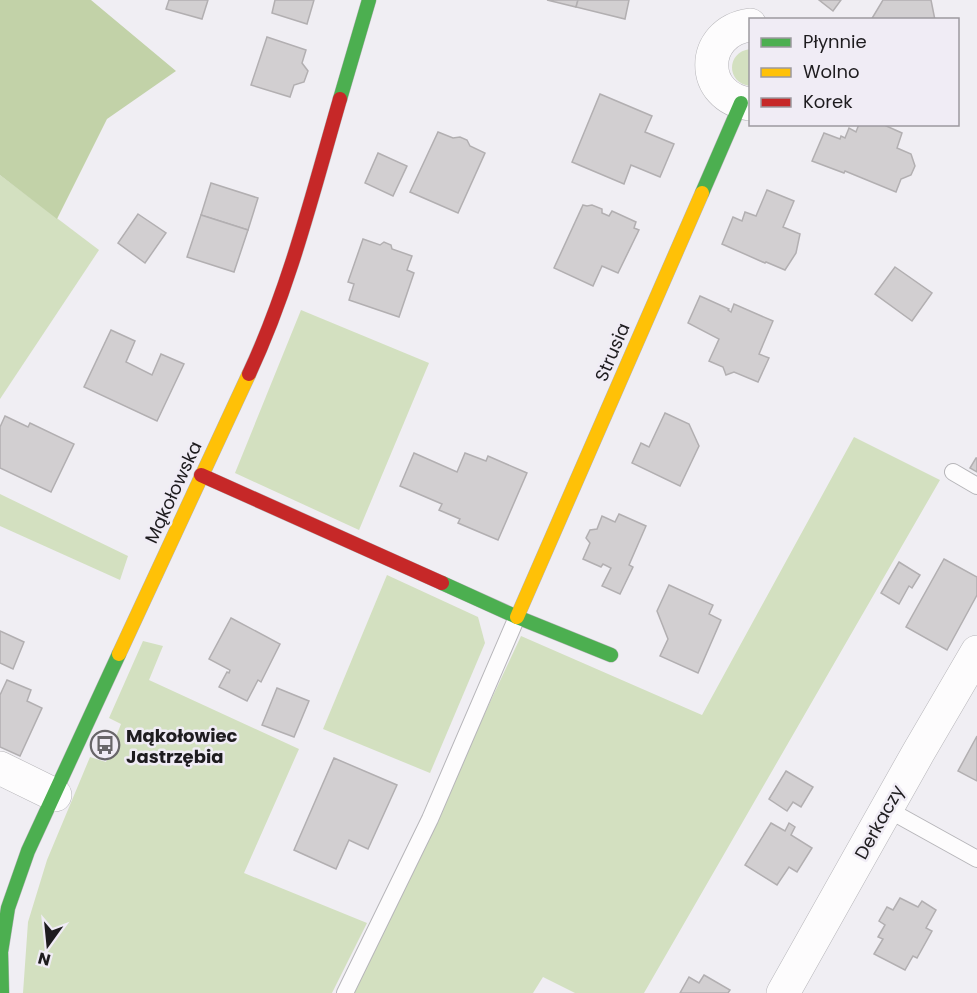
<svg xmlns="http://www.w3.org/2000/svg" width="977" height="993" font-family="Poppins,sans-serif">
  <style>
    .green { fill: #d3e0c0 }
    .forest { fill: #c2d2a8 }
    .building { fill: #d2cfd1; stroke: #b2afb1; stroke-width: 1.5 }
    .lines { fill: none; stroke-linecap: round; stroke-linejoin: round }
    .lane-casing { stroke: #b6b5b9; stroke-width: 18 }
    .street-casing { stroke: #b6b5b9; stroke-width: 34 }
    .fast-casing { stroke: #b6b5b9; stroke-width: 15 }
    .slow-casing { stroke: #b6b5b9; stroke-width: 15 }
    .jam-casing { stroke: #b6b5b9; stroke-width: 15 }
    .lane { stroke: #fdfcfd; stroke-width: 16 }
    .street { stroke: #fdfcfd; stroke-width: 33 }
    .fast { stroke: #4caf50; stroke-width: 14 }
    .slow { stroke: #ffc107; stroke-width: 14 }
    .jam { stroke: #c62828; stroke-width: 14 }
    .labels { text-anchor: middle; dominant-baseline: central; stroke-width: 5; stroke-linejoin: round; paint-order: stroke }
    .street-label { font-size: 18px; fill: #1e1c1f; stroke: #f0ecf5 }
    .poi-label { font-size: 18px; font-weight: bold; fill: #1e1c1f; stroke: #f0ecf5; text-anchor: start }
  </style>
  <rect width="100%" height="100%" fill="#f0eef3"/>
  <g class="green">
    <path d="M750,49V86C726,83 726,52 750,49Z"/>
    <polygon points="0,175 99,250 0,399"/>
    <polygon points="301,310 429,363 359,530 235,473"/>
    <polygon points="854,437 940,480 644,993 575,993 543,977 533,993 354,993 521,636 702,715"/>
    <polygon points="0,494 128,556 120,580 0,526"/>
    <polygon points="387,575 478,617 485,643 430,773 323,729"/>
    <polygon points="143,641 163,646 149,680 299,749 244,873 367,923 332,993 23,993 28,922 47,860 90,757 106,762 121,724 109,718"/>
  </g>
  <polygon class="forest" points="0,0 91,0 176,71 107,119 57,219 0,175"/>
  <g class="building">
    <polygon points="169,0 208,0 202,19 166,9"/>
    <polygon points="275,0 314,0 307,24 272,13"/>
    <polygon points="547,0 578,0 576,7"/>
    <polygon points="578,0 629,0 625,19 576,7"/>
    <polygon points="819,0 841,0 833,11"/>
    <polygon points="883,0 931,0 935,20 871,20"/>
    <polygon points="267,37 306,50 302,63 308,71 304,82 294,85 290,97 251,85"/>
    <polygon points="600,94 652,116 645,132 674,144 660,177 631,165 624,184 572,162"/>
    <polygon points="859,124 882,124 902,133 897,148 911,154 915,166 911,175 901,179 896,192 845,171 844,173 812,161 824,133 840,139 841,136 845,138 849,128 856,132"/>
    <polygon points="438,132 453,138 460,137 467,140 470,146 485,153 458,213 410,192"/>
    <polygon points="378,153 407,166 393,196 365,183"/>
    <polygon points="211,183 258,198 248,230 201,215"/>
    <polygon points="767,190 794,201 783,227 800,234 796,253 785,270 766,262 765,263 722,244 733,217 742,221 745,212 756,216"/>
    <polygon points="583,205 587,206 592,205 602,209 602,213 609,216 612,211 636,222 634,228 639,230 618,273 602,266 593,286 554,268"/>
    <polygon points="138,214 166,233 145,263 118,243"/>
    <polygon points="201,215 248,230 234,272 187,257"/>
    <polygon points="363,239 380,245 384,242 391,245 392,249 412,256 407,270 414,273 399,317 349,300 354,284 348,282"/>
    <polygon points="895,267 932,293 912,321 875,294"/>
    <polygon points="700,296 729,309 728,310 731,312 734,304 773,321 759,354 769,358 758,382 734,372 726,375 723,367 709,361 719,339 688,323"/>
    <polygon points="111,330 135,341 126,362 152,375 161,354 184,364 157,421 84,387"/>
    <polygon points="665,413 689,424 699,446 680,486 632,463 641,443 649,447"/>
    <polygon points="5,416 28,427 30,423 74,444 51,492 0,468 0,427"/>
    <polygon points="414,453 457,472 465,453 486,461 488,456 527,473 498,540 458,523 460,519 439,510 442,504 400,486"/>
    <polygon points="976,458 977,458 977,472 970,468"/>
    <polygon points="619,514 646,526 629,565 633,567 620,594 602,586 611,568 603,564 601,567 583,559 590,543 586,538 590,530 597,529 602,516 615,522"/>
    <polygon points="944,559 977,577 977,595 947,650 906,627"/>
    <polygon points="899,562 920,575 912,588 909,586 899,604 881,593"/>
    <polygon points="669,585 713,605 709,614 721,620 698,673 660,656 668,639 657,611"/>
    <polygon points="231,618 280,644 261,682 258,680 247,701 219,687 227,672 229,673 230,670 209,659"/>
    <polygon points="0,631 24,642 13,669 0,663"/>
    <polygon points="7,680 31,690 27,701 42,708 20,756 0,747 0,695"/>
    <polygon points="277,688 309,701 294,737 262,725"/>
    <polygon points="977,736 977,781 958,771"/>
    <polygon points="334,758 397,785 368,849 349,840 336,869 294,850"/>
    <polygon points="786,771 813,787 801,807 793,802 787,811 769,799"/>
    <polygon points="771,823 785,831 789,823 795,827 791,835 812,848 797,872 789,867 777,885 745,865"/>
    <polygon points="900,898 918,907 922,901 936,910 926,928 932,931 917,958 913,956 905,970 874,954 883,939 878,937 885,925 879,921 887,907 893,910"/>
    <polygon points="704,975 730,990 728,993 680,993 689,977 699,983"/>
  </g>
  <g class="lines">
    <g class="lane-casing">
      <g id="lane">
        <polyline points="953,472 977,486"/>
        <polyline points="887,809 977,859"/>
        <polyline points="345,993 430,819 517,617"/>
      </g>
    </g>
    <g class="street-casing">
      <g id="street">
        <path d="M750,25C699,32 699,98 750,104"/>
        <polyline points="0,768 55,795"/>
        <polyline points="783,993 918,753 977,652"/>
      </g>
    </g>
    <g class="fast-casing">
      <g id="fast">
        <polyline points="340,99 369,0"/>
        <polyline points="702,193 741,103"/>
        <polyline points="442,583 517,617 611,655"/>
        <polyline points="2,993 1,952 8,908 28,851 119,654"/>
      </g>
    </g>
    <g class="slow-casing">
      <g id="slow">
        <polyline points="517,617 702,193"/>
        <polyline points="119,654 249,374"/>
      </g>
    </g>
    <g class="jam-casing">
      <g id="jam">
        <path d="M249,374C290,286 313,192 340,99"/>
        <polyline points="201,475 442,583"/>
      </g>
    </g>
    <use href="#lane" class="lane"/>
    <use href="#street" class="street"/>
    <use href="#fast" class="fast"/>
    <use href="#slow" class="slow"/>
    <use href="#jam" class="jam"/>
  </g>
  <defs>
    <g id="bus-ring" transform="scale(1.5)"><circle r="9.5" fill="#f0ecf5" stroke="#686669" stroke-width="1.5"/><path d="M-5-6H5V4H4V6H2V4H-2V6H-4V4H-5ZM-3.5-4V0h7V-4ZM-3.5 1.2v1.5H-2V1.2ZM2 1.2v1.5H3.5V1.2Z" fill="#686669"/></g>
  </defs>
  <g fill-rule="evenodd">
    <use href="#bus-ring" x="105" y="745"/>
  </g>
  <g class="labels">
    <g class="street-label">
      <text transform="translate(612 352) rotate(-67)">Strusia</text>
      <text transform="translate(173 492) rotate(-65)">Mąkołowska</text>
      <text transform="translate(879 822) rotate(-61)">Derkaczy</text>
    </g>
    <g class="poi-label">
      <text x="126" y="735">Mąkołowiec<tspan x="126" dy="21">Jastrzębia</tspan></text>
    </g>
  </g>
  <rect x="749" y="18" width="210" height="108" fill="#f0ecf5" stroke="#9c999f" stroke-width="1.5"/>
  <rect x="761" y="38" width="30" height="9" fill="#4caf50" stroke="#9c999f" stroke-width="1.5"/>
  <text x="803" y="48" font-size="18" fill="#1e1c1f">Płynnie</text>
  <rect x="761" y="68" width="30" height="9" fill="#ffc107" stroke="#9c999f" stroke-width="1.5"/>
  <text x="803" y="78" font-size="18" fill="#1e1c1f">Wolno</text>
  <rect x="761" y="98" width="30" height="9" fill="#c62828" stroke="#9c999f" stroke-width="1.5"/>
  <text x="803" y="108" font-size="18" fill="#1e1c1f">Korek</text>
  <g transform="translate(48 945) rotate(195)" stroke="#f0ecf5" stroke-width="4.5" paint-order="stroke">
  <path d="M0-4.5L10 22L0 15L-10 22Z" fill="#1e1c1f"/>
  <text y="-9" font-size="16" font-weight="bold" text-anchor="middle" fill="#1e1c1f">N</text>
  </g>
</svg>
